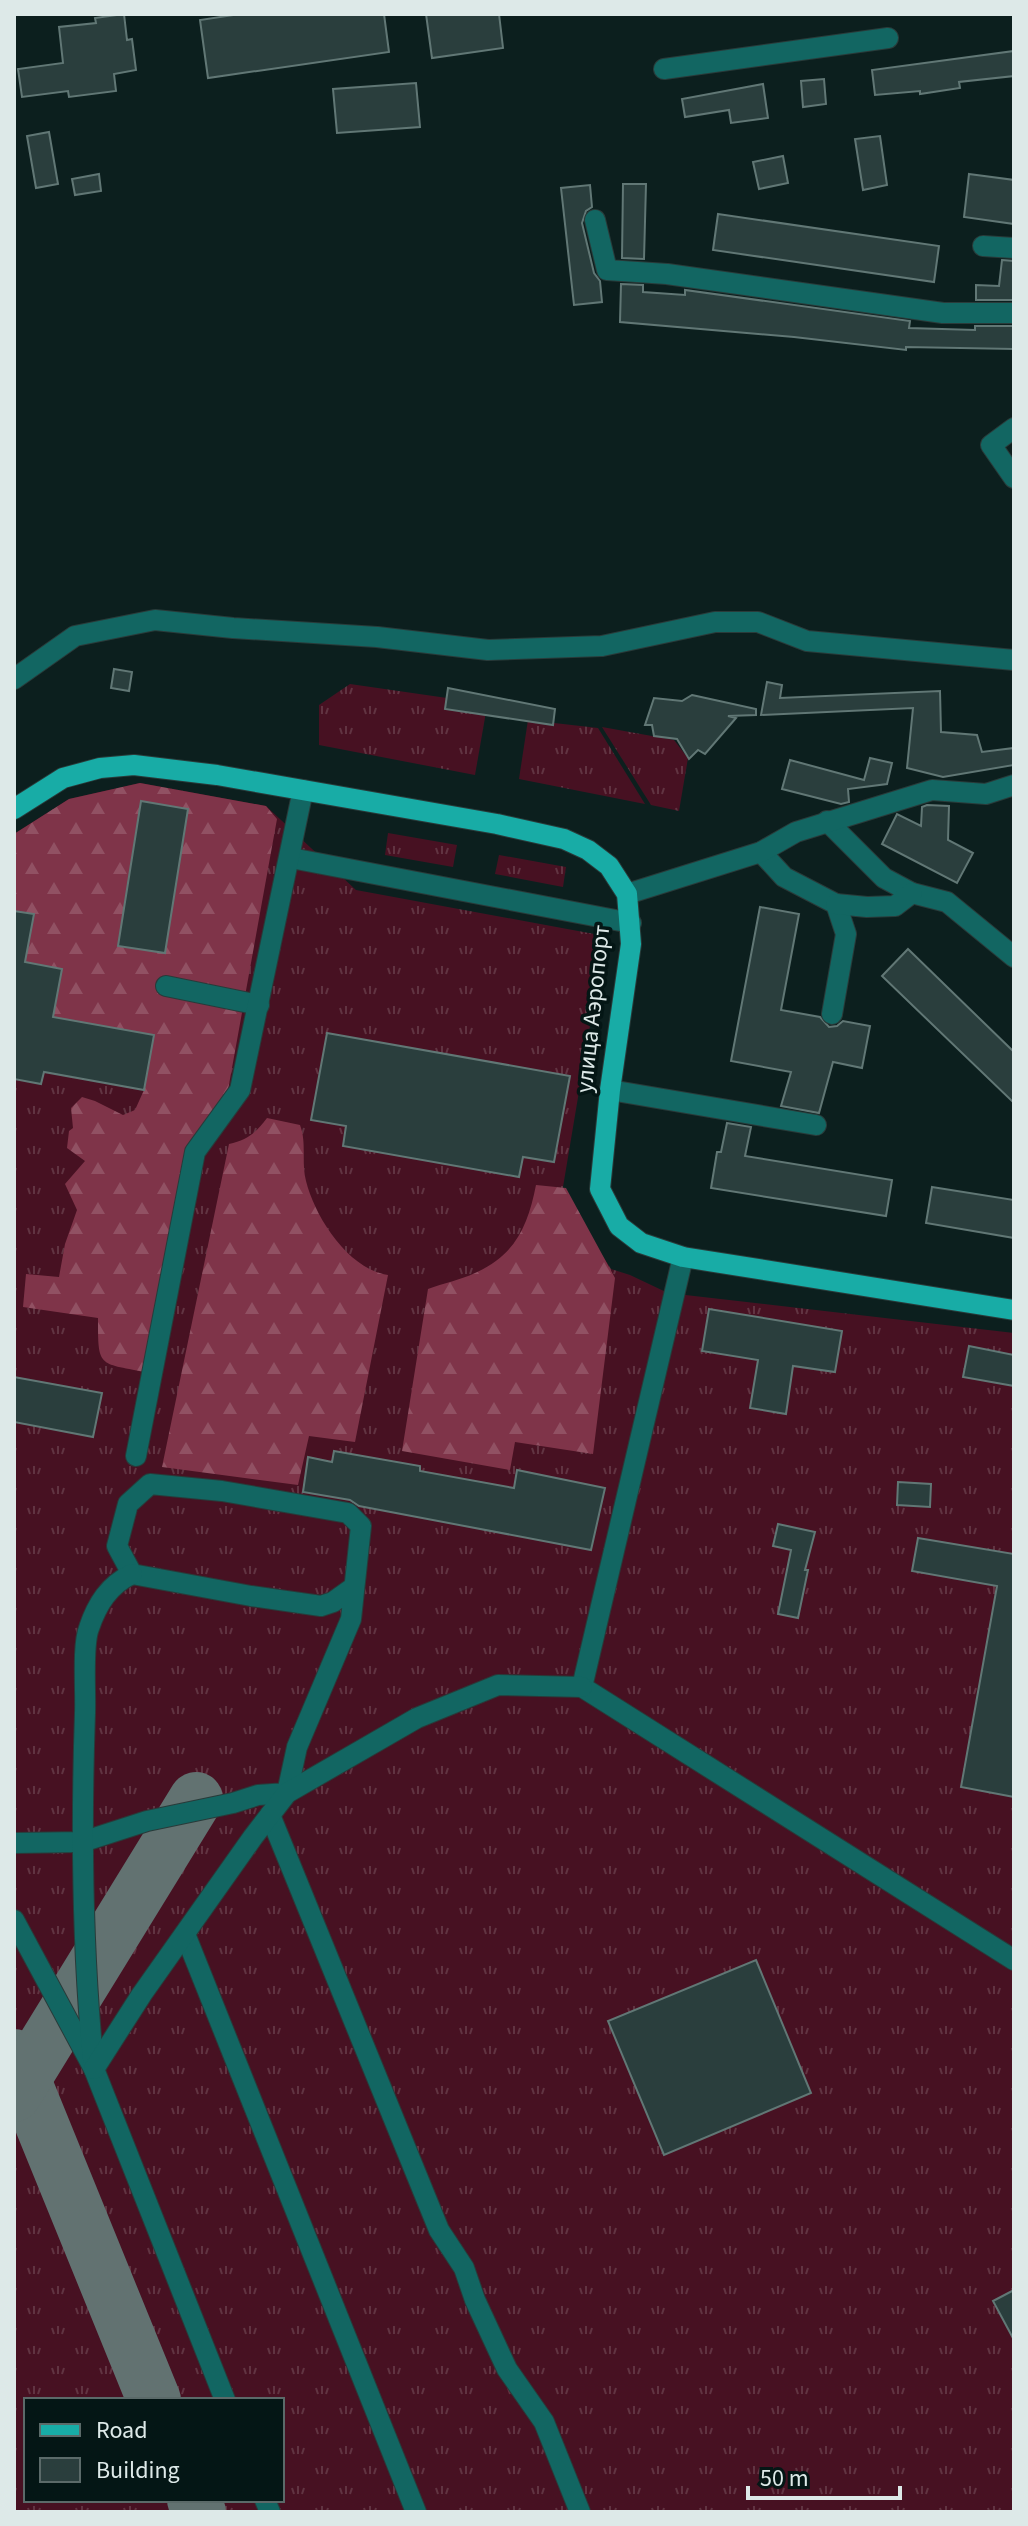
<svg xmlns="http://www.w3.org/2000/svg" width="1028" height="2526" font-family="'Source Sans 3',sans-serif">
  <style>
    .grass { fill: url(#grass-tufts); fill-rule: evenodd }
    .forest { fill: url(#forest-firs) }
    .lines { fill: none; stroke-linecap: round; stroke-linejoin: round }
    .taxiway { stroke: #627271; stroke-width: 54 }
    .building { fill: #2a3e3d; stroke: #617775; stroke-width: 2 }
    .minor-casing { stroke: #293b3a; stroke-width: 22 }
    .major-casing { stroke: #293b3a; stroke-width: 22 }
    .minor { stroke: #126662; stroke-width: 20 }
    .major { stroke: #18aca6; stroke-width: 20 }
    .labels { text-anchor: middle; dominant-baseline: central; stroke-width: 7; stroke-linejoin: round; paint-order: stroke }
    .street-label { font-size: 24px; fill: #dde9e8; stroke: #041615 }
  </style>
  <defs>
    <pattern id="grass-tufts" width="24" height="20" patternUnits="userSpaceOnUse" patternTransform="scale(2)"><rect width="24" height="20" fill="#471122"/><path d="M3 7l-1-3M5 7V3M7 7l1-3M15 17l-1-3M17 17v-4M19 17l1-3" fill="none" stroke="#613442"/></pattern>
    <pattern id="forest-firs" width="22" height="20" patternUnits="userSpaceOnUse" patternTransform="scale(2)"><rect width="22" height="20" fill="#7f3449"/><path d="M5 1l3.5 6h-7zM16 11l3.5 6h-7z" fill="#915163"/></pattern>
  </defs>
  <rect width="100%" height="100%" fill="#0c1f1e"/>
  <g class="grass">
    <polygon points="350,684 447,698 486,712 475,775 319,745 319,705"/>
    <polygon points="528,720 598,728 645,804 519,779"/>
    <polygon points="602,727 674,740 688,758 679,811 651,805"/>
    <path d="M140,783L266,806L356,890L605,936L562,1193L611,1269L630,1275L668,1293L1014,1333V2512H14V834L69,799ZM26,2400H282V2500H26Z"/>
    <polygon points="388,833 457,845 453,867 385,855"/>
    <polygon points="499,855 566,867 563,887 495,874"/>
  </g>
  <g class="forest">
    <path d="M140,783L266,806L277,819L228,1090L210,1119L145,1372C98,1363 98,1367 98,1318L23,1307L26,1274L59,1277L65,1244L77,1210L65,1184L85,1161L67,1148L69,1131L73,1128L71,1108L82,1097L95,1101L123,1115L135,1110L144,1090L154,1035L53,1017L62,969L25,962L34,915L14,911V834L69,799Z"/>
    <path d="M267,1118L300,1125C307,1143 301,1162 306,1181C315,1217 348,1269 388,1275L355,1442L309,1436L298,1485L162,1467L229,1144C247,1140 256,1133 267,1118Z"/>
    <path d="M536,1185L566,1188L615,1278L593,1454L515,1442L510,1470L402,1451L428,1289C443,1283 461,1280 475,1273C516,1255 528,1225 536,1185Z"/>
  </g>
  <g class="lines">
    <g class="taxiway">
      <polyline points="14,2056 154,2400"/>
      <polyline points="14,2095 196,1799"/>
      <polyline points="194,2500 199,2512"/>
    </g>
  </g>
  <g class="building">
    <polygon points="124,14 127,40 132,39 136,70 114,74 116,91 69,97 68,91 22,97 18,69 63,63 59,27 96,23 95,18"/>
    <polygon points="240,14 384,14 389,52 208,78 200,20"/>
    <polygon points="426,14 499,14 503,48 432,58"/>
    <polygon points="1014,51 1014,76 959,82 960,88 920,94 920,91 875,95 872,70"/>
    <polygon points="824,79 826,104 803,107 801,81"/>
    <polygon points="416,83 420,127 337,133 333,89"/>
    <polygon points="763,84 768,118 731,123 729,110 685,117 682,99"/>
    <polygon points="49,132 58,184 36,188 27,136"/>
    <polygon points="880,136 887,185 863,190 855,139"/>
    <polygon points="783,156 788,183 759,189 753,162"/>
    <polygon points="99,174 101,191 75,195 72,179"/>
    <polygon points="969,174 1014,180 1014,224 964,217"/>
    <polygon points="623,184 646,184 644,259 622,258"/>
    <polygon points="590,185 592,207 586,211 582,223 594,273 600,281 602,302 574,305 561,188"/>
    <polygon points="718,214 939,246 934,282 713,250"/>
    <polygon points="1002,260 1014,261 1014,300 976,300 976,285 999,286"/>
    <polygon points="621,284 643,285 643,292 685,295 685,290 910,321 909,328 975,330 975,326 1014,326 1014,349 906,347 906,350 794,337 620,322"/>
    <polygon points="114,669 132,672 129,691 111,688"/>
    <polygon points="767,682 782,685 780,698 940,691 941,732 977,735 982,752 1014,748 1014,765 943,777 907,768 913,708 761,715"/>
    <polygon points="448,688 555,709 553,725 445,709"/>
    <polygon points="692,695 756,709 756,715 728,716 736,718 705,754 698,750 689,759 677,739 654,736 652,725 645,725 654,698 682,701"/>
    <polygon points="870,758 892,763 887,784 848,789 849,802 841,804 782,789 790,760 864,780"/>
    <polygon points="141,801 188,809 165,953 118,946"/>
    <polygon points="927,805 949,806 948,840 973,853 957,883 882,844 897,814 921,826 922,807"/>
    <polygon points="760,907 799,914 781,1010 820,1017 829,1027 837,1026 843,1021 870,1026 862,1068 833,1062 819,1113 781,1106 791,1072 731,1061"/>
    <polygon points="14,911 34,914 25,962 62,969 53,1017 154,1035 144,1090 44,1072 41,1084 14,1079"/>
    <polygon points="908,949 1014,1052 1014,1103 882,976"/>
    <polygon points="327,1033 570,1076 554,1162 523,1157 519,1177 343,1146 346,1126 311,1120"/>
    <polygon points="727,1123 751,1127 745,1156 892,1180 886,1216 711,1188 717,1152 721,1152"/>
    <polygon points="932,1187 1014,1200 1014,1238 926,1223"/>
    <polygon points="709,1309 842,1331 835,1372 793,1366 786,1414 750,1408 758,1360 702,1351"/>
    <polygon points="969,1346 1014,1355 1014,1386 963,1377"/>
    <polygon points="14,1377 102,1393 93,1437 14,1422"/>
    <polygon points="334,1451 420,1466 420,1471 514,1488 517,1470 605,1488 591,1550 359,1506 350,1500 303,1492 308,1457 332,1462"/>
    <polygon points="898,1482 931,1484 930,1507 897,1505"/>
    <polygon points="778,1524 815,1532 805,1570 808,1570 798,1618 778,1614 791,1550 773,1546"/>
    <polygon points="918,1538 1014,1554 1014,1797 961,1787 997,1586 912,1571"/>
    <polygon points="756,1960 811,2093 664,2155 608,2021"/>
    <polygon points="1014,2290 1014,2340 993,2301"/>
  </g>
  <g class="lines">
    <g class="minor-casing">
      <g id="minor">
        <polyline points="664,69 888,38"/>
        <polyline points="595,220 607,270 667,274 943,313 1014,313"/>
        <polyline points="983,246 1014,248"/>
        <polyline points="1014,428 991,445 1014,478"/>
        <polyline points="14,679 75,636 155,620 233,628 377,637 488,650 602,646 715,622 758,622 807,641 1014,660"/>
        <polyline points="827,821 884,878 912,893 947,902 1014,957"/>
        <polyline points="761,852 784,877 836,904 846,934 832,1014"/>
        <polyline points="291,858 631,923"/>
        <polyline points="627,894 761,852 796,832 932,790 986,794 1014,785"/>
        <polyline points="836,904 867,907 895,906 912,893"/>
        <polyline points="166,986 259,1005"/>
        <polyline points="610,1090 816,1125"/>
        <polyline points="683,1257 582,1687 1014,1960"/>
        <polyline points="136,1456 195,1152 240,1090 303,790"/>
        <polyline points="270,1815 439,2230 464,2268 475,2300 507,2369 544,2422 580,2512"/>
        <polyline points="14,1843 82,1842 147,1821 233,1803 258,1795 287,1793 297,1747 351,1619 361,1526 348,1513 222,1491 150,1484 128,1504 117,1546 132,1574 251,1596 321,1606 333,1602 354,1587"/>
        <polyline points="14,1920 94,2069 225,2400"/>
        <polyline points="185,1934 416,2512"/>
        <path d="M93,2059C82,1944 81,1828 85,1713C86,1692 82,1646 89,1628C97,1604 109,1585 132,1574"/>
        <polyline points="94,2069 142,1994 253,1837 287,1793 417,1718 498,1685 582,1687"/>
        <polyline points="265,2500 270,2512"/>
      </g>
    </g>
    <g class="major-casing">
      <polyline id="major" points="14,809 63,778 100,768 134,765 217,775 497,824 564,839 588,850 609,866 627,894 631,944 610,1090 600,1189 619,1226 641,1243 683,1257 1014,1310"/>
    </g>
    <use href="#minor" class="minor"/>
    <use href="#major" class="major"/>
  </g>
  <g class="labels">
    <g class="street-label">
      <text transform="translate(593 1009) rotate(-84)">улица Аэропорт</text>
    </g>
  </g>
  <rect width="1028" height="2526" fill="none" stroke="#dde9e8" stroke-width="32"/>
  <rect x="24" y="2398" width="260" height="104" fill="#041615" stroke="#5b6a69" stroke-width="2"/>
  <rect x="40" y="2424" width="40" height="12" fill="#18aca6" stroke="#5b6a69" stroke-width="2"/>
  <text x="96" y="2438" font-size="24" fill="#dde9e8">Road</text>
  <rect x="40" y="2458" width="40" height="24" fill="#2a3e3d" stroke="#5b6a69" stroke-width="2"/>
  <text x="96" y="2478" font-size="24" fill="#dde9e8">Building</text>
  <path d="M748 2486v12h152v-12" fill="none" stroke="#dde9e8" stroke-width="4"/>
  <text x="760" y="2486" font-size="24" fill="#dde9e8" stroke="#041615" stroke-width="6" paint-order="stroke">50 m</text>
</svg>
